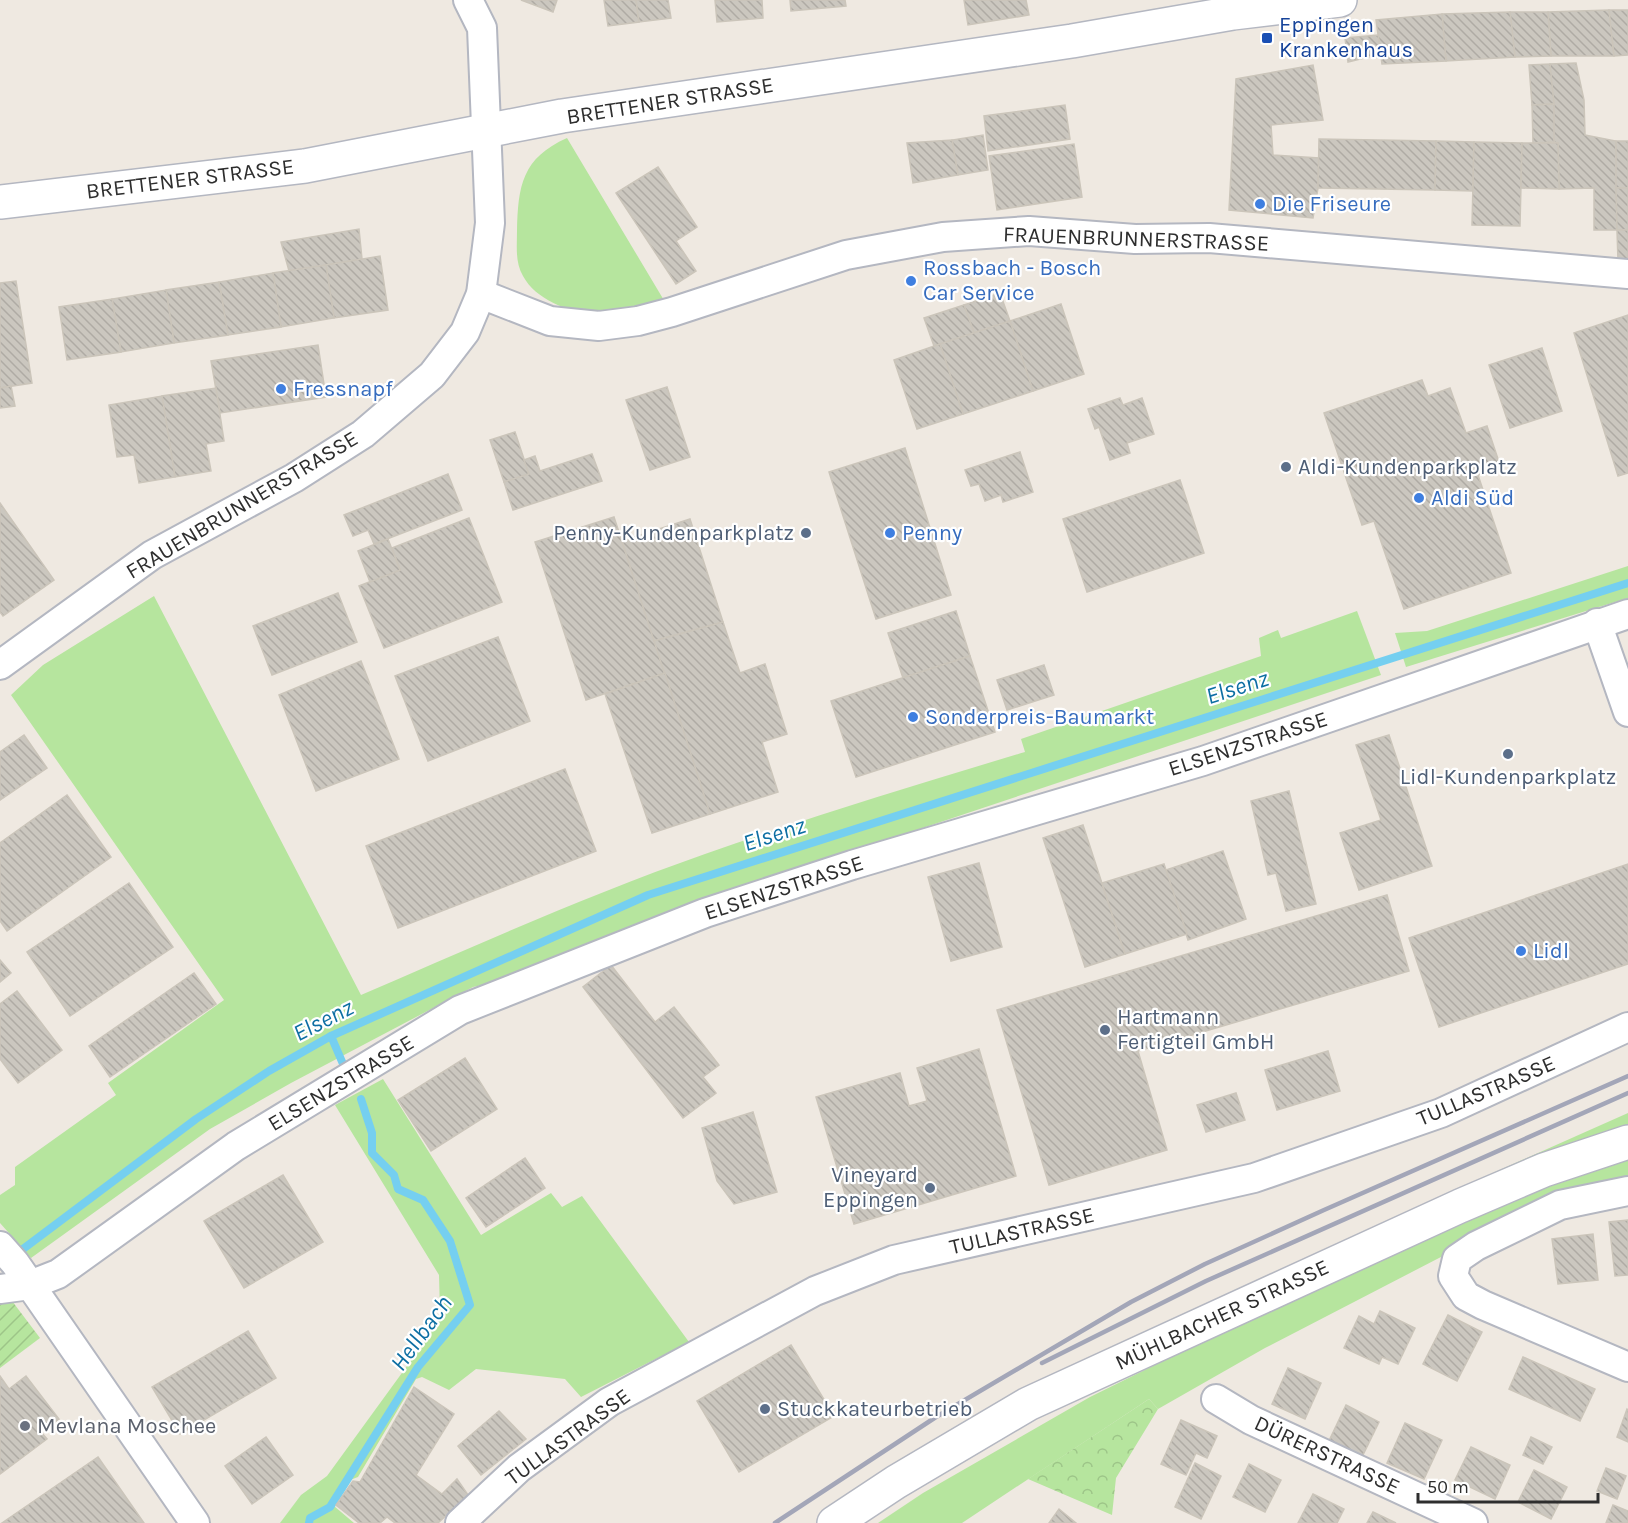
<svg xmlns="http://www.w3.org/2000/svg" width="1628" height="1523" font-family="Karla,sans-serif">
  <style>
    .grass { fill: #b6e59e }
    .park { fill: url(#park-crowns) }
    .garden { fill: url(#garden-furrows) }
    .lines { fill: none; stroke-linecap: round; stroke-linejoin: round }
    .stream { stroke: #75cff0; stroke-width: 8 }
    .building { fill: url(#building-back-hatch); stroke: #cbc5ba; stroke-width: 1.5 }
    .street-casing { stroke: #b4b7c1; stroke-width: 32 }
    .secondary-casing { stroke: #b4b7c1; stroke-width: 36 }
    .street { stroke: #fff; stroke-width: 28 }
    .secondary { stroke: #fff; stroke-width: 33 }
    .rail { stroke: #a3a6b8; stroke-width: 4.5 }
    .transit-dot { fill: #1a4fb4; stroke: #fff; stroke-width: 2 }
    .shop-dot { fill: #3f7fe0; stroke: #fff; stroke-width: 2 }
    .service-dot { fill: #5c6f8a; stroke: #fff; stroke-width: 2 }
    .worship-dot { fill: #6b7280; stroke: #fff; stroke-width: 2 }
    .labels { text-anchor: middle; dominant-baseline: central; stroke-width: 4.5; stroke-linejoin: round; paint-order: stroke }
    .transit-label { font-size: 22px; fill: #164399; stroke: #fff; text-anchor: start }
    .street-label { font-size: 22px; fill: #2e2e2e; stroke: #fff }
    .shop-label { font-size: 22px; fill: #366cbe; stroke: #fff; text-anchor: start }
    .service-label { font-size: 22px; fill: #4e5e75; stroke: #fff; text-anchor: start }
    .worship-label { font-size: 22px; fill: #5b616d; stroke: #fff; text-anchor: start }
    .water-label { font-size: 24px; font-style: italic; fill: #0d6fa3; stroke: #fff }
  </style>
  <defs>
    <pattern id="park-crowns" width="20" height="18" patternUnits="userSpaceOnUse" patternTransform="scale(1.5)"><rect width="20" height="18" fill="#b6e59e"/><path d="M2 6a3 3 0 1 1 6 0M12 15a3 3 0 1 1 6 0" fill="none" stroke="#9dc588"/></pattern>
    <pattern id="garden-furrows" width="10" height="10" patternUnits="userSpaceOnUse" patternTransform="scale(1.5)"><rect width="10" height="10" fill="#b6e59e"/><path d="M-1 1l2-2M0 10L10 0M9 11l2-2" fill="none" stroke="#9dc588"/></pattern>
    <pattern id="building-back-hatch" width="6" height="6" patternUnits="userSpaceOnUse" patternTransform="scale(1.5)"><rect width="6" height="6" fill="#cbc7bf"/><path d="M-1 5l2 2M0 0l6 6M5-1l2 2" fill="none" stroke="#afaba4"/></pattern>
  </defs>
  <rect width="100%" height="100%" fill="#efe9e1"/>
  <g class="grass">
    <path d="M567,138L665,302C647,305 610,318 593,315C568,311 536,300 523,276C515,262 517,247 517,231C518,186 522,158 567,138Z"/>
    <polygon points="1628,566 1628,598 1406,667 1395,633 1427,631"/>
    <path d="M154,596L361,995C475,946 588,895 705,854C810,817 918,784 1025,752L1021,739L1261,656L1259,638L1278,630L1281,638L1357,611L1381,675L653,918L497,982L473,987L291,1083L210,1129L31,1258L0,1223V1195L15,1185V1167L116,1095L108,1083L224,1000L11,695L43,665Z"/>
    <polygon points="383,1079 481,1235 551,1193 562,1207 582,1196 689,1342 581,1397 565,1379 476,1369 449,1390 422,1377 416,1379 358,1477 350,1480 334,1506 354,1523 280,1523 301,1495 327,1476 423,1344 440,1313 439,1275 335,1105"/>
    <polygon points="1628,1113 1628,1127 1485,1181 1484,1177"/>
    <polygon points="1628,1157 1628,1183 1563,1198 1439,1258 1265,1348 1158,1409 1149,1399 962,1523 878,1523 923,1493 1090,1397 1311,1288 1555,1177"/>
  </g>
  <polygon class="park" points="1149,1399 1158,1409 1116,1478 1112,1515 1028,1479"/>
  <polygon class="garden" points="9,1297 40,1338 0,1368 0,1304"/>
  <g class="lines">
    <g class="stream">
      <polyline points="331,1036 343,1064"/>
      <polyline points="15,1255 196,1119 269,1071 331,1036 648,895 1628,583"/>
      <polyline points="309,1523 310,1518 330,1507 418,1367 470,1305 450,1241 423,1200 398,1189 394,1175 372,1153 372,1133 361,1099"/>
    </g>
  </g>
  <g class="building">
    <polygon points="521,0 557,0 553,12"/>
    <polygon points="604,0 636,0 639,22 608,26"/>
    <polygon points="636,0 668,0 671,18 639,22"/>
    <polygon points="715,0 762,0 763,18 717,22"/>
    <polygon points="790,0 845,0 846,6 791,11"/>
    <polygon points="964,0 1026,0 1029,15 968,25"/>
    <polygon points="1609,10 1614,56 1551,56 1548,12"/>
    <polygon points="1609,10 1628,10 1628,55 1614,56"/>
    <polygon points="1510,12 1548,12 1551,56 1515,57"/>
    <polygon points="1510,12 1515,57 1446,61 1442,14"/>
    <polygon points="1442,14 1446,61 1382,64 1376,20"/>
    <polygon points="1378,35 1381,54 1348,62 1345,38"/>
    <polygon points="1576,63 1584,100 1585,135 1616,141 1617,230 1594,230 1594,188 1559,189 1558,143 1554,142 1550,64"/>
    <polygon points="1550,64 1554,104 1532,105 1529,65"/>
    <polygon points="1313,65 1323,120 1271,125 1273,155 1319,158 1318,188 1313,218 1229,210 1236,79"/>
    <polygon points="1554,104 1554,142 1533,143 1532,105"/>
    <polygon points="1065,105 1070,139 988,151 984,116"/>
    <polygon points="983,135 988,170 958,175 952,140"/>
    <polygon points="1319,139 1436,141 1435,190 1318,188"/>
    <polygon points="952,140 958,175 913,183 907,143"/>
    <polygon points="1436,141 1474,142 1473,191 1435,190"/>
    <rect x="1616" y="141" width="12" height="47"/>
    <polygon points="1474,142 1522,143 1520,226 1472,225"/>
    <polygon points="1522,143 1558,143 1559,189 1521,188"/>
    <polygon points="1074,144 1082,197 997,210 989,156"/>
    <polygon points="658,167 697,227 676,241 696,271 676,284 616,193"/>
    <polygon points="1616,188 1628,188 1628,230 1617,230"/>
    <polygon points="359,229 362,259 289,271 281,242"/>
    <polygon points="1617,230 1628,230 1628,261 1618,261"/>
    <polygon points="380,256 388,310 334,318 326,265"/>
    <polygon points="326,265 334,318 281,327 273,273"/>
    <polygon points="273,273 281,327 228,335 219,282"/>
    <polygon points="16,281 32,383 0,388 0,283"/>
    <polygon points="219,282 228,335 174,343 166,290"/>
    <polygon points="166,290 174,343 121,352 112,299"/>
    <polygon points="1000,293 1010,321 974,333 964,305"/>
    <polygon points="112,299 121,352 67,360 59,307"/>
    <polygon points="1061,304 1084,374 1033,391 1010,321"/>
    <polygon points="964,305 974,333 934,346 924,318"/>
    <polygon points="1628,315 1628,473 1618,476 1574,333"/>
    <polygon points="1010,321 1033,391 963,414 940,344"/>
    <polygon points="940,344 963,414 917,429 894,360"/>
    <polygon points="318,345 326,397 220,413 211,361"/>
    <polygon points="1542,348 1562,411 1510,428 1489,365"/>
    <polygon points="1422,380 1428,396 1450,388 1466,433 1487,426 1501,468 1478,475 1511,573 1404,609 1374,521 1362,525 1324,413"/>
    <polygon points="11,386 15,406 0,408 0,388"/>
    <polygon points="667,387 690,457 650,470 626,400"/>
    <polygon points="216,388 224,441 206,444 211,471 175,477 162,396"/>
    <polygon points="162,396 175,477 139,483 134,455 117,457 109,405"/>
    <polygon points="1120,398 1123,405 1142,398 1154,434 1127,443 1130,453 1110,460 1099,427 1095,429 1088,409"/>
    <polygon points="515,432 529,474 504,482 490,440"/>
    <polygon points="905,448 951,595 876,619 829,472"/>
    <polygon points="1020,452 1033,492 1003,502 1001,495 985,501 979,484 971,486 965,470"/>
    <polygon points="592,454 602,481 513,510 504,482 529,474 524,460 535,456 540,471"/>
    <polygon points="448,474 462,510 374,544 368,530 353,536 344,515"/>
    <polygon points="1180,480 1204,553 1087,592 1063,519"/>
    <polygon points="0,503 54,580 3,616 0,612"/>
    <polygon points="614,517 665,673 586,700 535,542"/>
    <polygon points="469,518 502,602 384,648 359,586 400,570 392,548"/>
    <polygon points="690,519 723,622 654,641 622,541"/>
    <polygon points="388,539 400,570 370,582 358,551"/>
    <polygon points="338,593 357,642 272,675 253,626"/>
    <polygon points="956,611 970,656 903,678 888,633"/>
    <polygon points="723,622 740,673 765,664 787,734 762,742 778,792 710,814 654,641"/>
    <polygon points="498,637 530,721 428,761 395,676"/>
    <polygon points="970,656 995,732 856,777 831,701"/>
    <polygon points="361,661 399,759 316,791 279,695"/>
    <polygon points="1044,665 1054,695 1007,710 997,680"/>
    <polygon points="665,673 710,814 652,833 605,694"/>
    <polygon points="24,735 47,768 0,800 0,752"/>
    <polygon points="1389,735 1432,866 1359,890 1340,833 1381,820 1356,745"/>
    <polygon points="565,769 596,851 398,928 366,846"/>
    <polygon points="1289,791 1316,904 1286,911 1276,873 1268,875 1251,801"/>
    <polygon points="67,795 111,857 7,931 0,921 0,843"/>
    <polygon points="1083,825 1125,954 1085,967 1043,838"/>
    <polygon points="1223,851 1246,919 1188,940 1166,870"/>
    <polygon points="979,863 1002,947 951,961 928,877"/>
    <polygon points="1164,864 1187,934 1125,954 1102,883"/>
    <polygon points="1628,864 1628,964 1439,1027 1409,938"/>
    <polygon points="129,883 173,947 70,1016 27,952"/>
    <polygon points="1387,895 1409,971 1138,1051 1167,1150 1049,1185 997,1010"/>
    <polygon points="0,960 11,973 0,982"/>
    <polygon points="611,965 655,1022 674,1007 719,1065 703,1077 716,1093 683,1118 583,987"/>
    <polygon points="194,973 216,1004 110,1077 89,1046"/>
    <polygon points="17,991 62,1050 18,1083 0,1059 0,1004"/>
    <polygon points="979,1049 1016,1176 854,1224 816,1097 900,1073 909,1106 927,1101 917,1068"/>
    <polygon points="1328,1051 1340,1091 1277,1110 1265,1070"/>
    <polygon points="465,1058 497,1109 431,1151 398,1100"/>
    <polygon points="1236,1093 1245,1120 1206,1132 1197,1105"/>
    <polygon points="753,1112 777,1192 734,1204 717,1181 702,1128"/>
    <polygon points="525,1158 545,1188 486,1227 466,1198"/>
    <polygon points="283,1175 323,1242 244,1288 204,1221"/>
    <polygon points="1628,1220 1628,1275 1615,1276 1609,1222"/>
    <polygon points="1593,1234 1598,1280 1558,1284 1552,1239"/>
    <polygon points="1380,1311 1415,1328 1398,1364 1382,1357 1379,1364 1344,1348 1359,1316 1374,1324"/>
    <polygon points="1448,1315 1482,1332 1457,1381 1423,1364"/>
    <polygon points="248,1331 276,1378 180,1434 152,1387"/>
    <polygon points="791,1345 834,1416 739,1472 697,1401"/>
    <polygon points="1523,1357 1595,1389 1580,1421 1509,1389"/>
    <polygon points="1288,1368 1321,1383 1305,1419 1272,1404"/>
    <polygon points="0,1376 9,1389 26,1376 59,1419 41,1432 47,1439 0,1474"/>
    <polygon points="414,1387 454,1414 416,1475 442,1494 457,1479 468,1495 438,1523 395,1523 387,1517 380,1523 359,1523 336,1505 353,1481 360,1482"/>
    <polygon points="1346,1405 1379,1422 1361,1459 1328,1443"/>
    <polygon points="1627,1409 1628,1410 1628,1442 1617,1437"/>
    <polygon points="499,1411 526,1439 481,1475 458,1446"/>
    <polygon points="1181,1420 1217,1436 1207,1458 1196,1453 1186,1475 1161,1464"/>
    <polygon points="1405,1423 1442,1440 1424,1479 1387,1463"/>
    <polygon points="266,1437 293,1475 252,1504 225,1466"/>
    <polygon points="1531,1437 1552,1447 1543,1464 1523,1455"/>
    <polygon points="1471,1447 1510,1465 1495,1499 1455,1480"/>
    <polygon points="98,1457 144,1523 2,1523"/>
    <polygon points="1195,1463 1221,1476 1201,1519 1175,1507"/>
    <polygon points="1249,1464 1281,1480 1265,1512 1233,1497"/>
    <polygon points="1606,1468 1626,1476 1617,1499 1597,1491"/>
    <polygon points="1534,1470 1567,1487 1551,1519 1518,1502"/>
    <polygon points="1313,1494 1344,1509 1337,1523 1298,1523"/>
    <polygon points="1613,1505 1628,1511 1628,1523 1606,1523"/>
    <polygon points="1059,1509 1076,1523 1049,1523"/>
    <polygon points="1373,1512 1396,1523 1367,1523"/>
  </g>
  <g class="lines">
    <g class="street-casing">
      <g id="street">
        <polyline points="481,294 550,321 599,326 638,321 672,312 846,255 943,237 1029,231 1135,239 1209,238 1628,274"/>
        <polyline points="1597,623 1628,712"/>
        <polyline points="0,665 152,555 294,478 363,434 432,375 465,332 481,294 490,223 482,28 468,0"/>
        <polyline points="1628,1191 1560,1205 1476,1246 1457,1259 1453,1276 1466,1296 1483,1305 1628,1367"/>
        <polyline points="0,1246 15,1263 195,1523"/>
        <polyline points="0,1289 30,1285 58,1274 236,1146 460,1010 705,913 852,865 1203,761 1628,614"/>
        <polyline points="1216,1399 1251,1420 1473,1523"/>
        <polyline points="460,1523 519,1468 609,1402 815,1291 894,1260 1254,1178 1441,1113 1628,1027"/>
      </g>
    </g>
    <g class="secondary-casing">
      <g id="secondary">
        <polyline points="0,202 305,166 562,116 1072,41 1233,13 1340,0"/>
        <polyline points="834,1523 896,1482 1028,1404 1460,1206 1544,1170 1628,1142"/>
      </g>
    </g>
    <use href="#street" class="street"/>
    <use href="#secondary" class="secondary"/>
    <g class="rail">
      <polyline points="1042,1363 1206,1281 1628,1093"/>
      <polyline points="775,1523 936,1417 1131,1302 1205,1264 1324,1210 1628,1076"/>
    </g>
  </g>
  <rect class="transit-dot" x="1261" y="32" width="12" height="12" rx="3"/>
  <g class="shop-dot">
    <circle cx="1260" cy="204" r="6"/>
    <circle cx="911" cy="281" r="6"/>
    <circle cx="281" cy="389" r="6"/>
    <circle cx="1419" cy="498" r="6"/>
    <circle cx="890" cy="533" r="6"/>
    <circle cx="913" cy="717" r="6"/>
    <circle cx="1521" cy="951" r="6"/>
  </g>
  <g class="service-dot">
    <circle cx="1286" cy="467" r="6"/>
    <circle cx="806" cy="533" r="6"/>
    <circle cx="1508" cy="754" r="6"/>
    <circle cx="1105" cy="1030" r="6"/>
    <circle cx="930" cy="1188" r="6"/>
    <circle cx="765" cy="1409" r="6"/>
  </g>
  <circle class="worship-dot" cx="25" cy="1426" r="6"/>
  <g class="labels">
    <g class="transit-label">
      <text x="1279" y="25">Eppingen<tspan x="1279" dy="25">Krankenhaus</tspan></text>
    </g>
    <g class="street-label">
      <text transform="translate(670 101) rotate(-9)">BRETTENER STRASSE</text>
      <text transform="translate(190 179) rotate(-7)">BRETTENER STRASSE</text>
      <text transform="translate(1136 239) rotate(2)">FRAUENBRUNNERSTRASSE</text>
      <text transform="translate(242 505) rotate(-31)">FRAUENBRUNNERSTRASSE</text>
      <text transform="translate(1248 744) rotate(-18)">ELSENZSTRASSE</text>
      <text transform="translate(784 888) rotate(-18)">ELSENZSTRASSE</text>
      <text transform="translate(341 1083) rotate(-31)">ELSENZSTRASSE</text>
      <text transform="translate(1486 1091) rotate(-23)">TULLASTRASSE</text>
      <text transform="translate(1022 1231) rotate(-13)">TULLASTRASSE</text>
      <text transform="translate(1222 1315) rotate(-25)">MÜHLBACHER STRASSE</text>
      <text transform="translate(568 1437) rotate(-36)">TULLASTRASSE</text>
      <text transform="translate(1327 1455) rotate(25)">DÜRERSTRASSE</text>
    </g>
    <g class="shop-label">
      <text x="1272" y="204">Die Friseure</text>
      <text x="923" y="268">Rossbach - Bosch<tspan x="923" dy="25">Car Service</tspan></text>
      <text x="293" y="389">Fressnapf</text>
      <text x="1431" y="498">Aldi Süd</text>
      <text x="902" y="533">Penny</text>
      <text x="925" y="717">Sonderpreis-Baumarkt</text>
      <text x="1533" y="951">Lidl</text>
    </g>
    <g class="service-label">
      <text x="1298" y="467">Aldi-Kundenparkplatz</text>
      <text x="794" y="533" text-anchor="end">Penny-Kundenparkplatz</text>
      <text x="1508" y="777" text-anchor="middle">Lidl-Kundenparkplatz</text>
      <text x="1117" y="1017">Hartmann<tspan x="1117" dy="25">Fertigteil GmbH</tspan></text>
      <text x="918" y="1175" text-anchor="end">Vineyard<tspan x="918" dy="25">Eppingen</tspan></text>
      <text x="777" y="1409">Stuckkateurbetrieb</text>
    </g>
    <g class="worship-label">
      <text x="37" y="1426">Mevlana Moschee</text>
    </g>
    <g class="water-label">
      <text transform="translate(1237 687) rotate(-18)">Elsenz</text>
      <text transform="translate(774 834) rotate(-18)">Elsenz</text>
      <text transform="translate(323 1020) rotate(-27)">Elsenz</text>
      <text transform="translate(421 1333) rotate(-54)">Hellbach</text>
    </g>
  </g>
  <path d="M1418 1493v9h180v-9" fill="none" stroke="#2e2e2e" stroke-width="3"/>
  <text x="1427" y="1493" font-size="18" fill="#2e2e2e" stroke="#ffffff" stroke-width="4.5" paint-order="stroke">50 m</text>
</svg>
